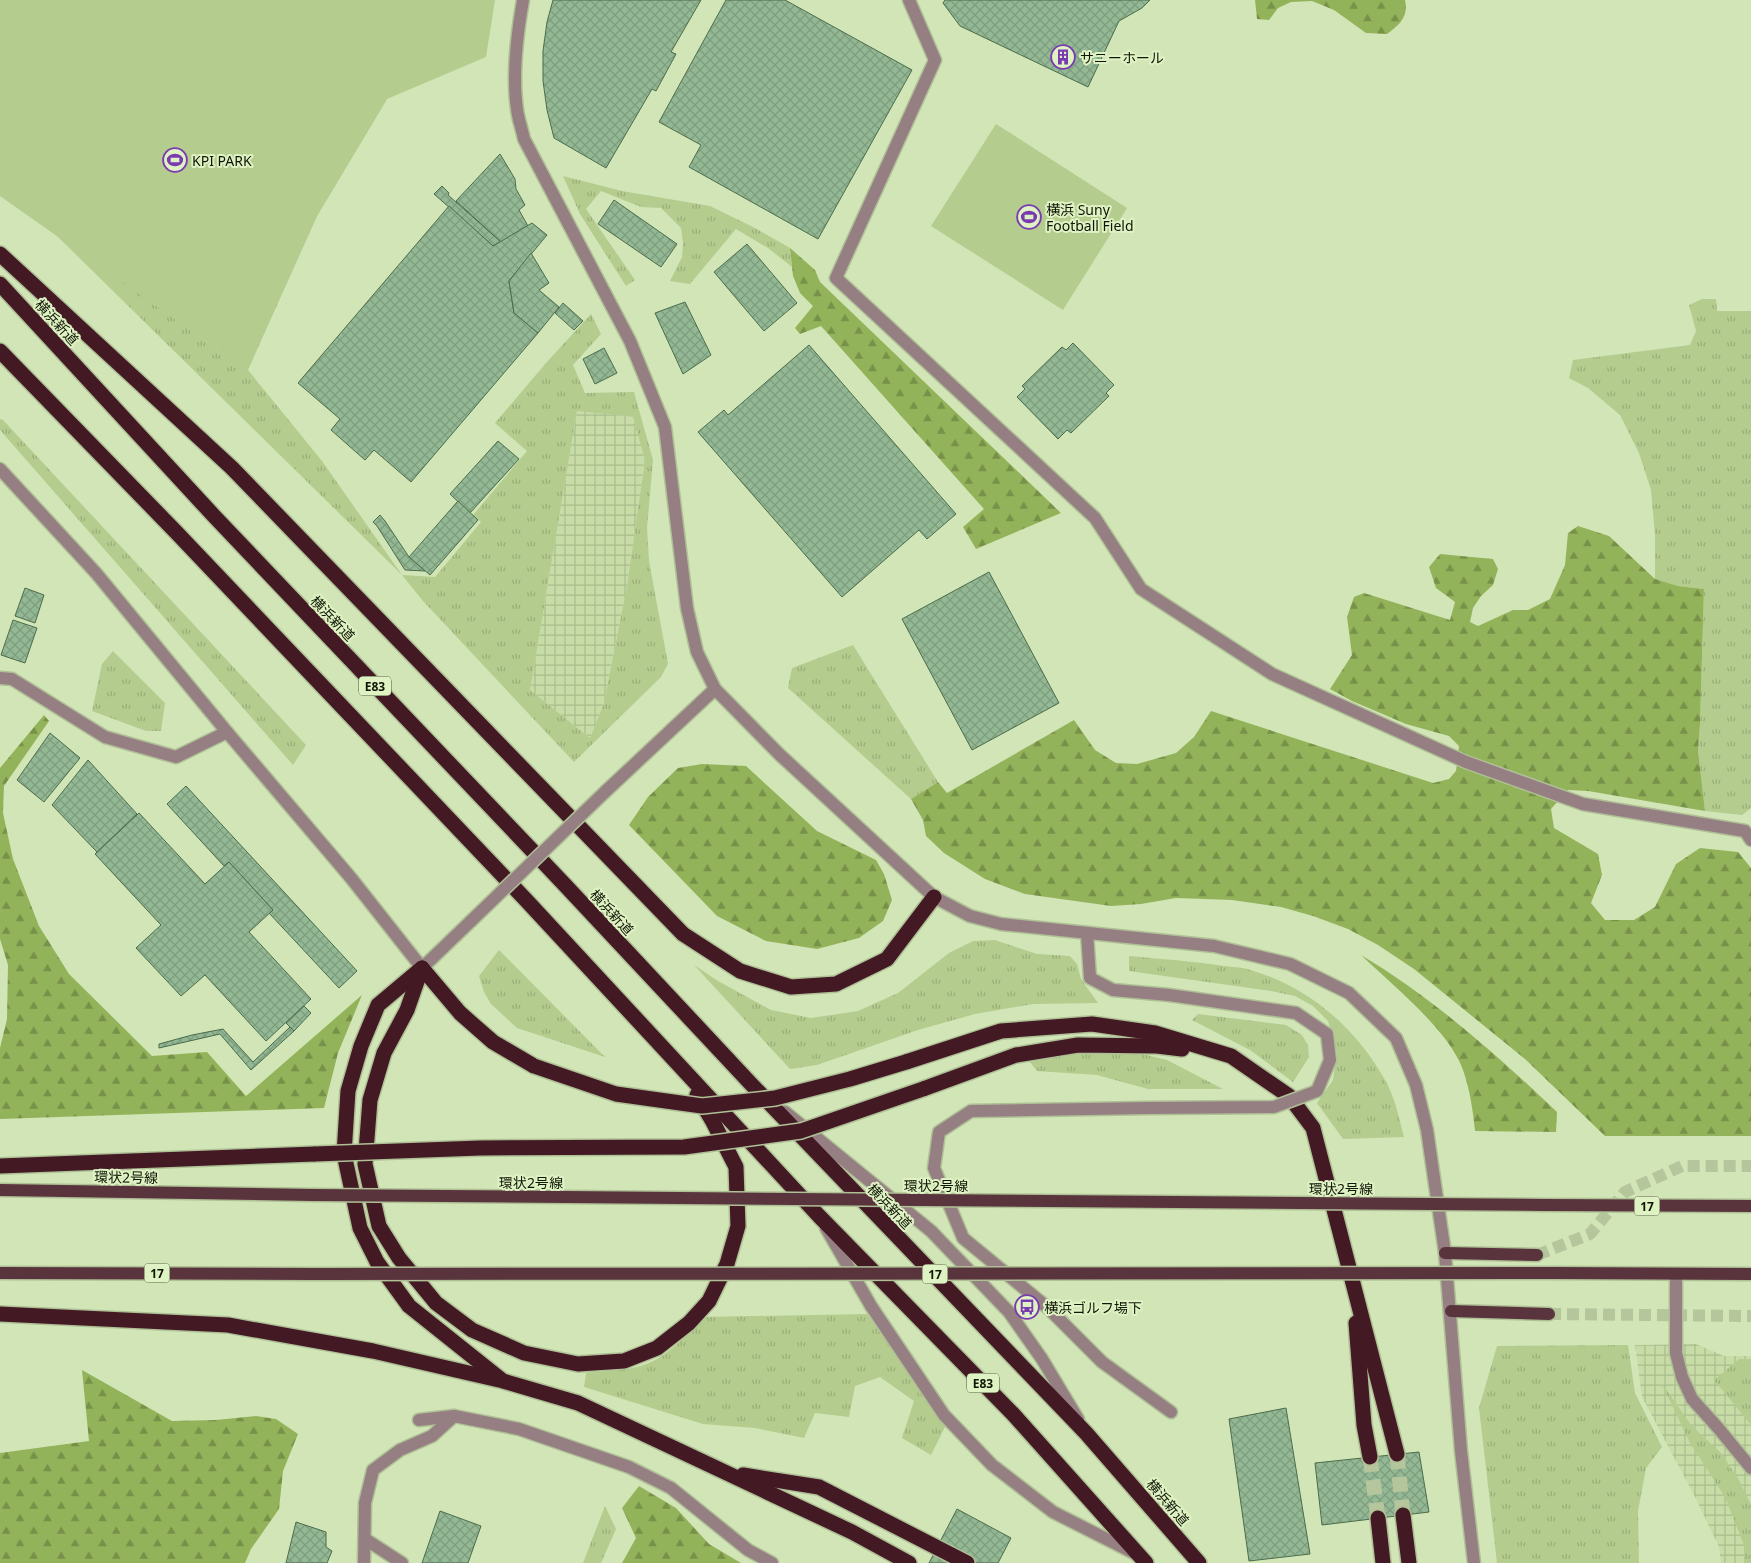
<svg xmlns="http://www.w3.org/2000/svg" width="1751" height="1563" font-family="'Noto Sans','Noto Sans JP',sans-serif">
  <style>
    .industrial { fill: url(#industrial-grid) }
    .grass { fill: url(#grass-tufts); fill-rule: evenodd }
    .forest { fill: url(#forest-firs) }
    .pitch { fill: #b4cc8e }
    .building { fill: url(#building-cross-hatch); stroke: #4b6d4c }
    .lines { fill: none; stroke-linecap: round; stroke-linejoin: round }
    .major-tunnel { stroke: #b5c69c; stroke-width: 12; stroke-dasharray: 12 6; stroke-linecap: butt }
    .highway-tunnel { stroke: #b5c69c; stroke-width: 15; stroke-dasharray: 15 8; stroke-linecap: butt }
    .minor-casing { stroke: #afc096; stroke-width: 15 }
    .major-casing { stroke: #afc096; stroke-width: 15 }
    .highway-casing { stroke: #afc096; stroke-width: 18 }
    .minor { stroke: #967f83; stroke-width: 12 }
    .major { stroke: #59343c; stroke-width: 12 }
    .highway { stroke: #431924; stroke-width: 15 }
    .minor-bridge-casing { stroke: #afc096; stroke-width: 15; stroke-linecap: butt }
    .major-bridge-casing { stroke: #afc096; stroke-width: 15; stroke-linecap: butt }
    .highway-bridge-casing { stroke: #afc096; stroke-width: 18; stroke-linecap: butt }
    .minor-bridge { stroke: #967f83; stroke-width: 12 }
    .major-bridge { stroke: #59343c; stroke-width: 12 }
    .highway-bridge { stroke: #431924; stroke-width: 15 }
    .labels { text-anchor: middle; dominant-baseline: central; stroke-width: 4; stroke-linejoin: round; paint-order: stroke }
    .shield { fill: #dff2c3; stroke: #4e583f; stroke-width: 1 }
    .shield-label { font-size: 12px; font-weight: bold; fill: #101606 }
    .poi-label { font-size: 14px; fill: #101606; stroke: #dff2c3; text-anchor: start }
    .street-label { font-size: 14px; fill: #101606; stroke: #dff2c3 }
  </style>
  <defs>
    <pattern id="industrial-grid" width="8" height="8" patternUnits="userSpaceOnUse" patternTransform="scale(1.25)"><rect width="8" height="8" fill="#c7dca6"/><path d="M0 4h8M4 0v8" fill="none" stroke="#aabc8d"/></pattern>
    <pattern id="grass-tufts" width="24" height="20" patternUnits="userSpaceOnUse" patternTransform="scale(1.25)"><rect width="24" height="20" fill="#b4cc8e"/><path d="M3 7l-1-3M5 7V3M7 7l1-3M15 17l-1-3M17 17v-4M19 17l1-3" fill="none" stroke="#9aae79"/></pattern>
    <pattern id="forest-firs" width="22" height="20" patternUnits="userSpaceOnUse" patternTransform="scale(1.25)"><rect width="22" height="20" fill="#93b35a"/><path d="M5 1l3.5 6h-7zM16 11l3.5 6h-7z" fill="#779148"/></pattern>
    <pattern id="building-cross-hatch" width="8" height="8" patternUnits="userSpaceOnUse" patternTransform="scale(1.25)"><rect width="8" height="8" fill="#93b894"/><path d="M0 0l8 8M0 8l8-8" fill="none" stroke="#7e9d7e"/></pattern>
  </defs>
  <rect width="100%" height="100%" fill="#d2e5b6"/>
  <g class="industrial">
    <polygon points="577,411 633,417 645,459 627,586 604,703 590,738 530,690"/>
    <polygon points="1696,1344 1724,1356 1751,1356 1751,1563 1721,1563 1719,1547 1695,1497 1642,1397 1635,1345"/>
  </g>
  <g class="grass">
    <path d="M387,99L317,216L248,370L322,461L402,575L435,577L481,522L473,515L527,451L495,423L546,363L591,314L601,334L573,365L585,393L634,392L653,460L647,528L649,561L668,664L661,677L574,762L423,601L402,575L54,233L220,351ZM577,411L633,417L645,460L627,586L604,703L590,738L530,690Z"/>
    <polygon points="563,176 622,191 710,206 753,227 790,248 792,267 768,248 736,229 690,284 670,281 682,257 683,243 681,228 661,208 641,207 601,191 586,209 635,280 626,286 580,214"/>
    <polygon points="1702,299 1716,299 1717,311 1751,311 1751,808 1742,815 1705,811 1698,750 1700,724 1704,589 1678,586 1655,579 1655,535 1651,490 1639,453 1620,415 1588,388 1569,378 1573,360 1690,345 1696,331 1689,305"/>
    <polygon points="0,419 3,420 306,745 293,765 0,430"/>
    <polygon points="853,645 938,782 911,799 788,688 792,668"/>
    <polygon points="113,651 165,703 161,731 146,731 92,711 102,664"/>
    <polygon points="995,940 1037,954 1070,956 1077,964 1081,979 1098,1003 1033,1004 975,1014 918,1030 817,1065 790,1069 694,965 718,981 771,1010 811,1018 858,1011 898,993 949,953 973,941"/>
    <polygon points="499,950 605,1057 517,1028 491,1004 484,992 479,976"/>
    <path d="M1129,956C1161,959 1192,961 1224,966C1232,967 1242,967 1250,970C1308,986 1356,1028 1385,1080C1395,1097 1399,1118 1404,1137L1343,1139L1317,1103L1333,1080L1337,1053L1328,1021L1313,1006L1295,996L1271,991L1129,971Z"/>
    <polygon points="1198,1014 1286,1025 1302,1035 1308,1045 1309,1057 1293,1082 1250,1050 1192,1020"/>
    <polygon points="1084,1050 1131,1051 1167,1060 1223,1089 1148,1089 1097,1075 1037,1071 1030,1062"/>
    <path d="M867,1314L946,1425L931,1455L902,1438L914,1401L880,1377L855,1386L849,1417L815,1413L804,1438L755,1428L703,1424L584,1387L586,1373C602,1371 621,1371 637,1367C665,1360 684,1339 701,1317Z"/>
    <polygon points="1628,1345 1635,1393 1662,1447 1646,1468 1638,1511 1639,1563 1497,1563 1479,1408 1497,1346"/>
    <polygon points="1739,1359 1751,1359 1751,1425 1714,1380"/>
    <polygon points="1661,1382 1691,1425 1721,1453 1739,1480 1751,1505 1751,1563 1744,1563 1744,1545 1725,1497 1690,1443"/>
    <polygon points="605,1506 616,1529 601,1563 583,1563"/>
  </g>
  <g class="forest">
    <path d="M1255,0H1405C1409,17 1399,25 1387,34L1366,33L1334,10L1312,1L1291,2L1278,8L1269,20L1257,19Z"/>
    <polygon points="790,248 815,270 820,282 1061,513 976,549 963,527 984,509 821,326 800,334 795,328 813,306 800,293 793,276"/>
    <polygon points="1578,526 1609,536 1655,579 1678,586 1704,589 1700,724 1698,750 1705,811 1588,791 1568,790 1551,809 1554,828 1598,854 1602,875 1591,903 1605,920 1634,920 1655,907 1676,864 1700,848 1738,852 1751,868 1751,1136 1605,1136 1525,1059 1414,969 1378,945 1348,929 1313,916 1281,907 1232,900 1176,898 1141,904 1111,906 1025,894 985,879 944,853 926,836 923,820 911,799 938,782 947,793 1074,720 1095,750 1116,763 1137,764 1176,753 1194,737 1211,711 1433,783 1449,779 1456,771 1459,746 1449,736 1406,724 1352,701 1330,689 1352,655 1347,617 1354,597 1364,593 1450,620 1455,602 1436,588 1429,567 1440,554 1493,559 1498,569 1493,585 1481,596 1473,608 1470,622 1478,626 1513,610 1528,610 1550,599 1565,565 1568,533"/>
    <polygon points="44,715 49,721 4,786 3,813 13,859 39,926 69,974 152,1056 207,1052 246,1096 362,995 338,1053 324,1108 0,1119 0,1048 7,1019 8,965 0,939 0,768"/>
    <polygon points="702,764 746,766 817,831 876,860 884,874 892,900 883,921 859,938 817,949 766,941 717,916 629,825 648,797 678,768"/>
    <path d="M1361,955C1433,998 1496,1054 1557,1112L1556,1132L1475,1131C1473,1111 1470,1090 1463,1070C1449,1030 1392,985 1361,955Z"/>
    <polygon points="82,1370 172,1421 216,1420 256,1416 276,1419 298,1434 283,1471 279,1509 251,1549 245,1563 0,1563 0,1453 89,1441"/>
    <polygon points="639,1486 676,1508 709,1544 741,1563 622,1563 636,1538 622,1508"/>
  </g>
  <g class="pitch">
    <polygon points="0,0 495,0 486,57 387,99 317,216 247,370 0,196"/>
    <polygon points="996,124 1127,208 1063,310 931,226"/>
  </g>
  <g class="building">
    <polygon points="553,0 701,0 671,52 676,54 656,91 652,89 606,168 554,138 547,110 543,81 543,51 547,22"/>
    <polygon points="726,0 785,0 912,70 818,239 689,167 701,145 659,122"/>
    <polygon points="945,0 1150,0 1142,8 1119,21 1088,87 960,26 943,3"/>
    <polygon points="500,154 515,179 516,189 525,205 519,210 528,226 501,242 456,201"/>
    <polygon points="442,186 449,193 448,195 501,242 493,246 434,194"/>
    <polygon points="614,200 677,244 661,267 598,224"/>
    <polygon points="449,206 493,246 532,223 547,235 509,281 514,313 538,333 411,482 374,450 365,460 331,430 340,419 298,383"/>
    <polygon points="747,244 797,303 764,331 714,272"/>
    <polygon points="531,253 549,283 539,290 559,307 538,333 514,313 509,281"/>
    <polygon points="685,302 711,355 683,374 655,313"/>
    <polygon points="563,303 583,321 574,330 555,313"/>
    <polygon points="1073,343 1114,385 1106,393 1109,396 1071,433 1067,430 1058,439 1017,397 1025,389 1022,386 1062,347 1066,350"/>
    <polygon points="809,345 956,514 927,539 919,530 842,597 698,432 724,410 728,415"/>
    <polygon points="604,348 617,373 595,384 583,359"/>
    <polygon points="498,441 519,459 470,513 450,494"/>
    <polygon points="458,501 478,520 430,575 409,557"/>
    <polygon points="380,515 385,521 409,557 425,571 405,570 377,526 373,522"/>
    <polygon points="989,572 1059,703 972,750 902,619"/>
    <polygon points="25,588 44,595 35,623 15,616"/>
    <polygon points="13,620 37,628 25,663 1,655"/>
    <polygon points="50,733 80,758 44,802 17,780"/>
    <polygon points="88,760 137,814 97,852 52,805"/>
    <polygon points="186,786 357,971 339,988 269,913 273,910 229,862 224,866 167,804"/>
    <polygon points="139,813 205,884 229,862 273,910 249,932 311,999 266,1041 205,975 181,996 136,948 161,925 95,854"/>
    <polygon points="304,1006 311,1013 294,1031 286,1023"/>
    <polygon points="290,1027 294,1031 251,1070 220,1034 159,1048 159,1044 192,1035 223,1029 253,1062"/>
    <polygon points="1286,1408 1310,1554 1249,1561 1229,1419"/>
    <polygon points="1419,1452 1429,1512 1322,1525 1315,1463"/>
    <polygon points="957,1509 1011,1538 998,1563 929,1563"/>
    <polygon points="440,1511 481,1526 468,1563 422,1563"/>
    <polygon points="296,1522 326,1532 326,1547 332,1551 327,1563 286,1563"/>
  </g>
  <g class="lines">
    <g class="major-tunnel">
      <polyline points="1537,1255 1590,1234 1625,1192 1682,1166 1751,1166"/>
      <polyline points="1549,1314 1751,1316"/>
    </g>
    <g class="highway-tunnel">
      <polyline points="1397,1454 1403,1515"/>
      <polyline points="1370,1457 1378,1518"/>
    </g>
    <g class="minor-casing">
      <g id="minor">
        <path d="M523,0C517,34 512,75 517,109C518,119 522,129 524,139L630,341L665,427L687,608L697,652L715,689L779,754L934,897L970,916L1001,924L1214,946L1290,964L1349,993L1396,1038L1416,1085L1427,1130L1445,1253L1461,1451L1474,1563"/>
        <polyline points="909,0 935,60 836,278 1095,518 1141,589 1272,674 1466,762 1583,804 1745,831 1751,840"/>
        <polyline points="0,469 96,573 227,732 351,878 422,968 471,921"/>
        <polyline points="0,678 12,679 105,737 176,757 227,732"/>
        <polyline points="606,791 715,689"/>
        <polyline points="1087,933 1090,978 1113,990 1169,995"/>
        <polyline points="1146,1108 971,1111 939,1132 934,1168 963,1238 1048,1308 1102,1362 1171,1412"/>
        <polyline points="785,1112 931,1231 1009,1312 1042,1359 1078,1419"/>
        <polyline points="826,1228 871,1306 944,1415 992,1465 1053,1512 1136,1554"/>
        <polyline points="1676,1274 1676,1353 1682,1377 1692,1399 1719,1429 1751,1468"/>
        <polyline points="419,1420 454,1416 519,1429 629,1467 671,1488 748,1550 772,1563"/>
        <polyline points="365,1539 402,1563"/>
        <polyline points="364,1563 365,1503 373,1470 400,1450 432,1436 454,1416"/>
      </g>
    </g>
    <g class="major-casing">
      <g id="major">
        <polyline points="0,1190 313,1195"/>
        <polyline points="1544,1205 1751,1206"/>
        <polyline points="1445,1253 1537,1255"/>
        <polyline points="0,1273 314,1274"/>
        <polyline points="1555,1273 1751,1274"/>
        <polyline points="1451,1311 1549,1314"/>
      </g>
    </g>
    <g class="highway-casing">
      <g id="highway">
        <polyline points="0,254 232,468 683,934 740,971 791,987 836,984 887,959 934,897"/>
        <polyline points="0,284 214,516 564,884 752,1085 1086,1433 1199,1563"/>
        <polyline points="0,351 176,532 526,900 819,1216 1013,1414 1146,1563"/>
        <polyline points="422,968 378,1005 361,1046 348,1091 344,1154 360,1228 377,1262 409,1306 503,1381 578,1403 852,1532 909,1563"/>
        <polyline points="422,968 460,1013 493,1042 534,1066"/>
        <polyline points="421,970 407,1010 384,1053 370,1100 365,1164 379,1226 399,1258 436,1303 472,1330 524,1353 578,1364 624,1361 657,1348 689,1323 709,1301 727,1264 738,1226 736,1167 713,1122 697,1095"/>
        <polyline points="906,1062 1001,1031 1092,1024 1155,1033 1231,1056 1289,1096 1313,1128 1397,1454"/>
        <polyline points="923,1089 1016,1055 1078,1045 1157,1046 1182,1049"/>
        <polyline points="0,1166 315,1154"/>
        <polyline points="0,1314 228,1325 373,1351 499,1380"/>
        <polyline points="1356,1323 1364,1425 1370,1457"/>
        <polyline points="743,1475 819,1487 967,1563"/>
        <polyline points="1403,1515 1409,1563"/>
        <polyline points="1378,1518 1383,1563"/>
      </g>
    </g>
    <use href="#minor" class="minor"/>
    <use href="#major" class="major"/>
    <use href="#highway" class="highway"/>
    <g class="minor-bridge-casing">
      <g id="minor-bridge">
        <polyline points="471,921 606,791"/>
        <polyline points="1146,1108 1274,1107 1317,1091 1330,1060 1327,1034 1296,1013 1169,995"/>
      </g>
    </g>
    <g class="major-bridge-casing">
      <g id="major-bridge">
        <polyline points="313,1195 1544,1205"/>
        <polyline points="314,1274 1555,1273"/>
      </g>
    </g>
    <g class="highway-bridge-casing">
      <g id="highway-bridge">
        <polyline points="534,1066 616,1094 702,1106 775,1098 850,1079 906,1062"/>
        <polyline points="315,1154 480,1148 684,1147 801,1131 923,1089"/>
      </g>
    </g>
    <use href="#minor-bridge" class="minor-bridge"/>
    <use href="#major-bridge" class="major-bridge"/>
    <use href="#highway-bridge" class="highway-bridge"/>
  </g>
  <defs>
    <g id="building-ring" transform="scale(1.25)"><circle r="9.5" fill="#dff2c3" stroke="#7a3bb0" stroke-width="1.5"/><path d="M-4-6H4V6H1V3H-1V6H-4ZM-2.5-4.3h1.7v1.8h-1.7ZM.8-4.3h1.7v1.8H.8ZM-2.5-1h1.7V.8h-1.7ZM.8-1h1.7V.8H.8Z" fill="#7a3bb0"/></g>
    <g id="stadium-ring" transform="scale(1.25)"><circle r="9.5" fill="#dff2c3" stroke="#7a3bb0" stroke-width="1.5"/><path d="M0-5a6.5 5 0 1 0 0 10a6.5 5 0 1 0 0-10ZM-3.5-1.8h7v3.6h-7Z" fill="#7a3bb0"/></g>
    <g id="bus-ring" transform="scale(1.25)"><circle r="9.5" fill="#dff2c3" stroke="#7a3bb0" stroke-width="1.5"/><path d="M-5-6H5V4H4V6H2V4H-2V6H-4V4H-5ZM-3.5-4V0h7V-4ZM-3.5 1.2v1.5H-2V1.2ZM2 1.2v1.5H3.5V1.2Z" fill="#7a3bb0"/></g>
  </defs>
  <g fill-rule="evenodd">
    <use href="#building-ring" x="1063" y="57"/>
    <use href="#stadium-ring" x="175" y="160"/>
    <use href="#stadium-ring" x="1029" y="217"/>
    <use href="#bus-ring" x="1027" y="1307"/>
  </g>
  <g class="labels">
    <g class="shield">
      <rect x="359" y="676.5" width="32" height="19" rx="4"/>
      <rect x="1634.5" y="1196.5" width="25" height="19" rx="4"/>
      <rect x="144.5" y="1263.5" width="25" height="19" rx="4"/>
      <rect x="922.5" y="1264.5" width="25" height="19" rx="4"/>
      <rect x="967" y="1373.5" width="32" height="19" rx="4"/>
    </g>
    <g class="shield-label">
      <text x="375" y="686">E83</text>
      <text x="1647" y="1206">17</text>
      <text x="157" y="1273">17</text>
      <text x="935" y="1274">17</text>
      <text x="983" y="1383">E83</text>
    </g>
    <g class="poi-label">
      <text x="1080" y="57">サニーホール</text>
      <text x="192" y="160">KPI PARK</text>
      <text x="1046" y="209">横浜 Suny<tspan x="1046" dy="16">Football Field</tspan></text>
      <text x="1044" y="1307">横浜ゴルフ場下</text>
    </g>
    <g class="street-label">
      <text transform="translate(57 322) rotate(47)">横浜新道</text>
      <text transform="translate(333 618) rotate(46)">横浜新道</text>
      <text transform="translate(612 912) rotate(47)">横浜新道</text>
      <text transform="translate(126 1177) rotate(1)">環状2号線</text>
      <text x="531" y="1182">環状2号線</text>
      <text x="936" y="1185">環状2号線</text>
      <text x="1341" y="1188">環状2号線</text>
      <text transform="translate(890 1206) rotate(46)">横浜新道</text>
      <text transform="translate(1168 1502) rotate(49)">横浜新道</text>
    </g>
  </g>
</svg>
